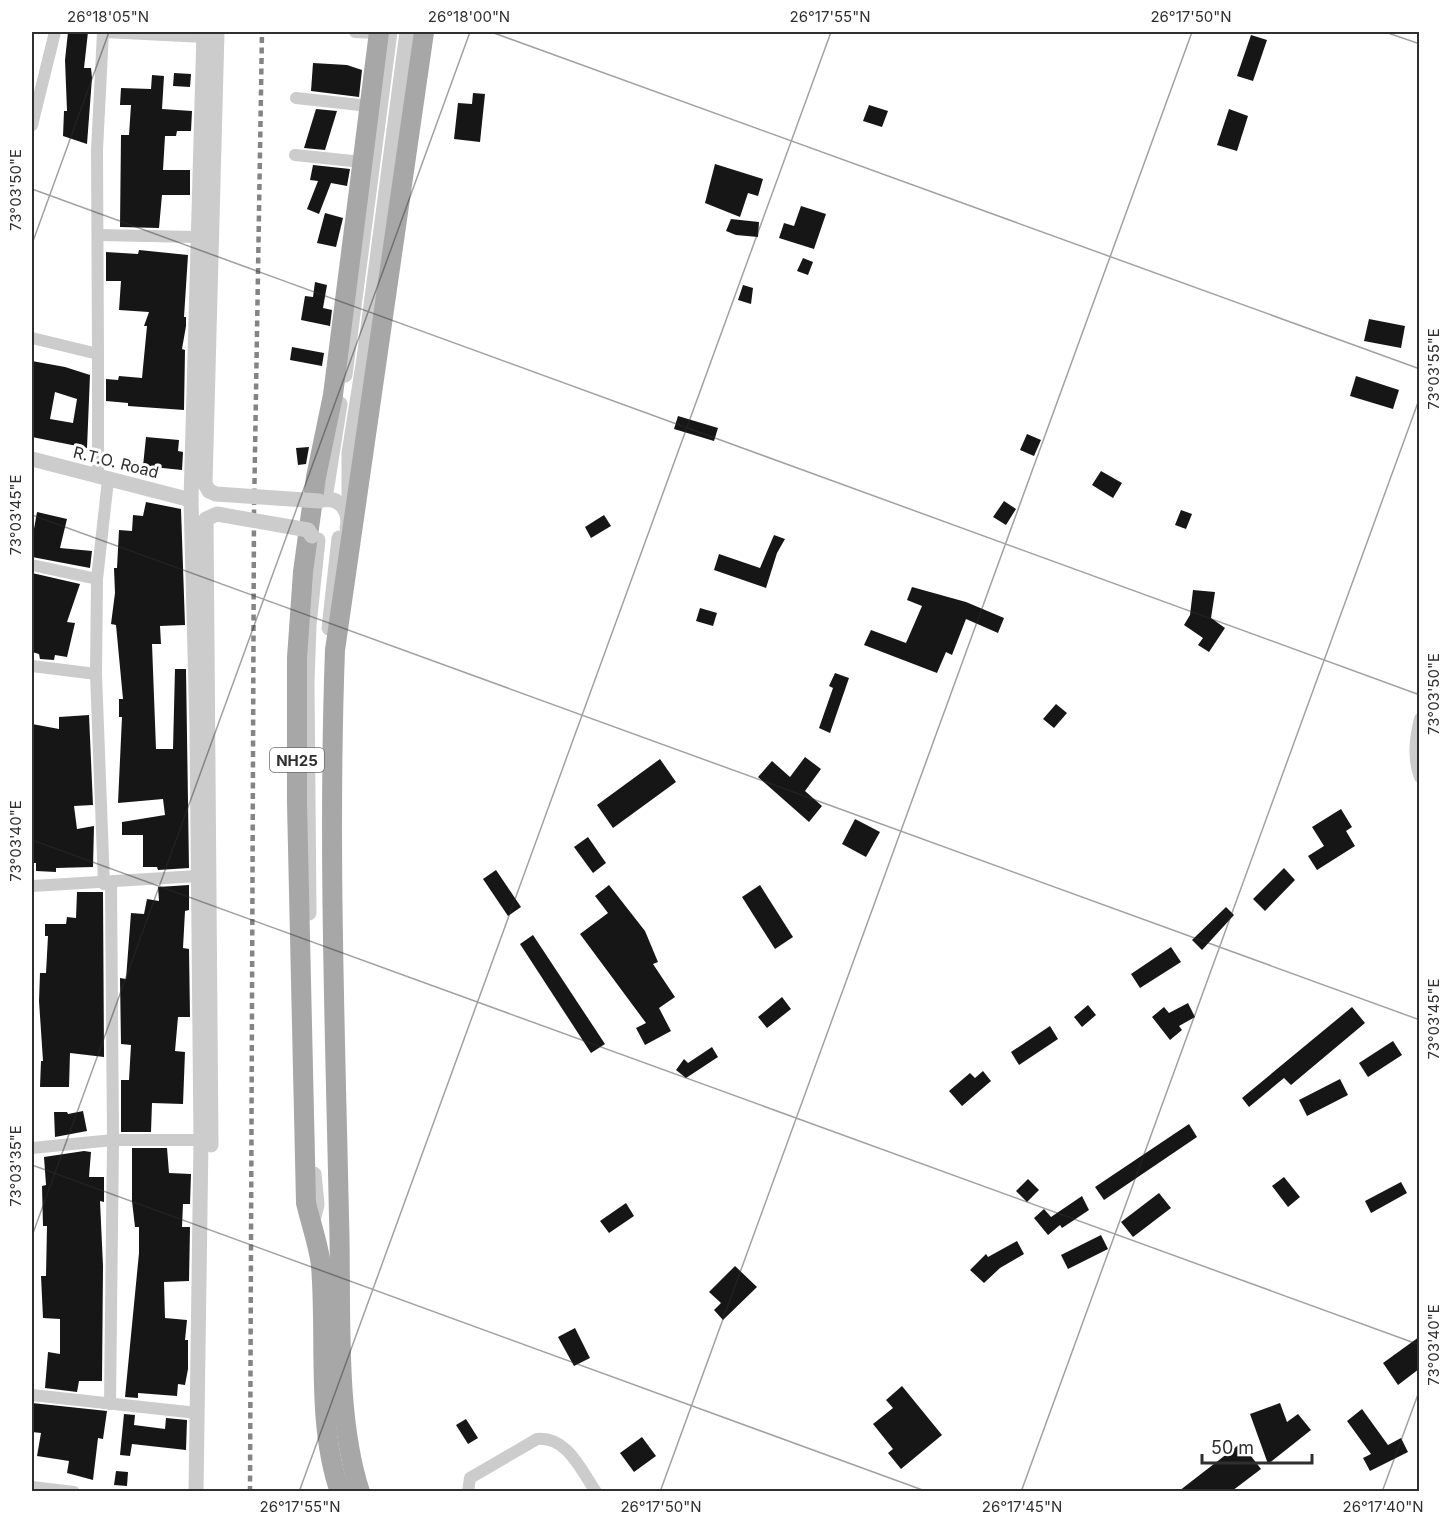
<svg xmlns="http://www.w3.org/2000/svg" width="1451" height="1523" font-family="Inter,sans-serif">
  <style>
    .building { fill: #161616; fill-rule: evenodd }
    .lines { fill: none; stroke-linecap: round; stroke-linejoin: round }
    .minor { stroke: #ccc; stroke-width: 12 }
    .tertiary { stroke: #ccc; stroke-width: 15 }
    .primary { stroke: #a7a7a7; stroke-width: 20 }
    .rail { stroke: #848484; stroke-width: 4.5; stroke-dasharray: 6 4.5; stroke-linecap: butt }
    .tertiary-bridge { stroke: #ccc; stroke-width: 15 }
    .ticks { fill: none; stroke: #2f2f2f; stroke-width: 1.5; stroke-opacity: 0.45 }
    .labels { text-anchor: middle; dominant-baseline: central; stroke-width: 6; stroke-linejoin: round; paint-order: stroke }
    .shield { fill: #fff; stroke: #6d6d6d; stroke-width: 1.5 }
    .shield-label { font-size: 15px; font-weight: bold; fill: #2f2f2f }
    .street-label { font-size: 16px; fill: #2f2f2f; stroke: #fff }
    .neatline { fill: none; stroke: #2f2f2f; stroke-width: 2 }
    .ticks-label { font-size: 15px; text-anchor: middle; fill: #2f2f2f }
  </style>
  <rect width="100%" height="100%" fill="#fff"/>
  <g class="building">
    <polygon points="68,32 88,32 84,68 91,68 92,78 87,144 63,136 64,111 67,111 65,60"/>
    <polygon points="1251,35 1267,40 1253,81 1237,76"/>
    <polygon points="313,63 347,65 362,70 359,97 311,91"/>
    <polygon points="174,73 191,74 190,87 173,86"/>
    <polygon points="152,75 164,76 162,109 192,111 191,131 177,131 176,136 165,136 163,170 190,170 190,195 162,195 159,228 120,227 121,135 129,135 131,105 120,105 121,88 151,89"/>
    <polygon points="473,93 485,94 480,142 454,139 458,103 472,104"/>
    <polygon points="869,105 888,111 882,127 863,121"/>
    <polygon points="316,109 337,111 325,150 304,148"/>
    <polygon points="1229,109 1248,116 1237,151 1217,145"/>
    <polygon points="715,164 763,179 758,196 748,193 740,217 705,203"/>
    <polygon points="313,165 350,169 347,186 331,183 319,214 307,209 318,181 310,180"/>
    <polygon points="801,206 826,214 814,249 779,238 784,223 794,226"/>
    <polygon points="325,213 343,218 336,247 317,243"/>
    <polygon points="731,219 759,222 758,237 736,235 726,231"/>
    <polygon points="139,250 188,255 184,317 186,317 186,326 182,349 185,350 184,410 128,406 128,403 106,401 106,379 118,380 119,376 142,378 147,326 144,326 149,312 119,310 121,281 106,281 106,252 138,254"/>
    <polygon points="803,258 813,262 808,275 797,271"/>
    <polygon points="315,282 327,285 323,308 332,310 330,326 301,320 305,296 313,297"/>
    <polygon points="743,285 753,288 751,304 738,300"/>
    <polygon points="1369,319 1405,326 1401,348 1364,341"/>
    <polygon points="292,347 324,353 322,366 290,360"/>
    <path d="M32,361L65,367L90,375L87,448L32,437ZM55,392L77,399L73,423L50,419Z"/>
    <polygon points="1356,376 1399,390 1393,409 1350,396"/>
    <polygon points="678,416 718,428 714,441 674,429"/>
    <polygon points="1027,434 1041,440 1034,456 1020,450"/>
    <polygon points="146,437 179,440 178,451 183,452 182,470 143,466"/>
    <polygon points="309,447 306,464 298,465 296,448"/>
    <polygon points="1101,471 1122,483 1113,498 1092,485"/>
    <polygon points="1004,501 1016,509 1006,525 993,517"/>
    <polygon points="146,502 181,509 185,625 160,626 161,644 152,644 156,749 173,749 175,669 186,669 189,868 158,870 157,867 143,867 143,835 122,835 122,822 165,815 163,799 118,803 122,717 119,717 119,699 123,699 116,625 111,624 115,593 114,568 117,568 119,530 132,531 133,515 143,516"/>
    <polygon points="1181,510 1192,514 1186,529 1175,525"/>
    <polygon points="37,512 67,519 60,548 92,551 90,568 32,557 32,540"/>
    <polygon points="604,515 611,526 591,538 585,527"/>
    <polygon points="774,535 785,539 777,553 766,588 714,570 719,554 760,568"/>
    <polygon points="32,573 80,584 67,622 75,623 67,657 55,655 54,660 40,659 39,654 32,652"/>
    <polygon points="912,587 966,602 1004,618 998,633 966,619 952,655 946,652 937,673 864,645 871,630 906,643 922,606 907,600"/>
    <polygon points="1193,590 1215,592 1211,618 1225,628 1209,652 1198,645 1203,638 1184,625 1190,615"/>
    <polygon points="700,608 717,613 713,626 696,621"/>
    <polygon points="835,673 849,678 830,733 819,728 833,688 829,686"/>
    <polygon points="1056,704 1067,713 1054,728 1043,719"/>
    <polygon points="89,715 93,805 74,806 77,829 94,826 93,867 56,868 56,872 36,871 36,863 32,863 32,724 59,729 59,717"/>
    <polygon points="805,757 821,769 805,791 822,806 809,822 758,777 772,761 790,777"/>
    <polygon points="660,759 676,782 613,828 597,805"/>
    <polygon points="1341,809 1352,827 1346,831 1355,846 1317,870 1308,856 1324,846 1312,827"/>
    <polygon points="855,819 880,832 866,857 842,844"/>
    <polygon points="588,837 606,863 593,873 574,847"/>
    <polygon points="1284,868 1295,880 1265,911 1253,899"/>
    <polygon points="496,870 521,907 508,916 483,879"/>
    <polygon points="189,885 189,910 185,911 183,948 189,949 190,1017 178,1017 175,1051 185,1052 183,1104 152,1103 151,1132 121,1132 121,1080 129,1080 131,1045 121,1044 120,978 126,979 131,913 144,914 147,899 159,901 158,887"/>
    <polygon points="609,885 645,931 658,962 653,964 675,997 659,1008 671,1031 645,1045 636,1028 646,1023 580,934 608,913 595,896"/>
    <polygon points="760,885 793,937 775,949 742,897"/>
    <polygon points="77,892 103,892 104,1057 70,1053 69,1087 40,1087 41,1061 43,1061 39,1001 40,973 46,973 48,936 45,936 45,924 66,924 67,917 76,918"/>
    <polygon points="1226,907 1234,915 1202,950 1192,940"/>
    <polygon points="533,935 605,1044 591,1053 520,944"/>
    <polygon points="1171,947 1181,962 1140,988 1131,974"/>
    <polygon points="782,997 791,1009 767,1028 758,1017"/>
    <polygon points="1188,1003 1195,1017 1179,1026 1182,1030 1170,1040 1152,1017 1164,1007 1169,1013"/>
    <polygon points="1088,1005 1096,1015 1082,1027 1074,1017"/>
    <polygon points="1352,1007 1365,1023 1291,1085 1284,1078 1249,1107 1242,1098"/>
    <polygon points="1050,1026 1058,1039 1019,1065 1011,1052"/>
    <polygon points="1393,1041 1402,1055 1368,1077 1359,1063"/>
    <polygon points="712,1047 718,1057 686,1078 676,1070 684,1059 688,1063"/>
    <polygon points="983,1071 991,1081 962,1106 949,1091 970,1073 975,1078"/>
    <polygon points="1340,1079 1348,1095 1307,1116 1299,1100"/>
    <polygon points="83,1111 87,1131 55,1137 54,1112 67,1112 68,1114"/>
    <polygon points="1189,1124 1197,1137 1104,1200 1095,1187"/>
    <polygon points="132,1148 167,1148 169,1173 191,1174 190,1204 183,1204 182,1227 190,1227 189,1281 164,1282 165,1318 187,1320 185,1340 188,1340 188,1369 185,1385 178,1384 177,1396 138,1393 138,1398 125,1397 139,1253 139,1227 135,1227 132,1201"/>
    <polygon points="84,1151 91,1152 89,1177 104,1177 104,1202 100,1201 103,1266 102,1381 79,1381 77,1392 45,1388 48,1352 60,1354 60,1319 43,1318 41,1276 46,1276 47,1226 43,1226 42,1186 46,1185 44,1157"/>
    <polygon points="1284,1177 1300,1197 1288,1207 1272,1186"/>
    <polygon points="1028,1179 1039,1190 1027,1202 1016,1191"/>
    <polygon points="1401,1182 1407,1193 1371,1213 1365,1201"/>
    <polygon points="1159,1193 1171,1208 1133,1237 1121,1222"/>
    <polygon points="1082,1196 1089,1210 1062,1228 1060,1225 1048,1235 1034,1218 1044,1209 1051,1217"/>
    <polygon points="626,1203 634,1216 609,1233 600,1221"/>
    <polygon points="1101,1235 1108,1249 1068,1269 1061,1255"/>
    <polygon points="1017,1241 1024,1254 1000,1268 984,1283 970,1270 986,1254 988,1257"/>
    <polygon points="735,1266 757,1287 723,1320 714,1310 721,1303 709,1292"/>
    <polygon points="575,1328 590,1358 574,1366 558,1337"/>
    <polygon points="1419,1337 1419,1369 1398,1385 1383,1363"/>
    <polygon points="902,1386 942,1435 901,1469 888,1453 893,1449 873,1424 893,1408 886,1400"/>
    <polygon points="32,1403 107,1411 103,1439 98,1438 93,1480 67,1473 69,1461 37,1456 41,1433 32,1432"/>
    <polygon points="1280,1403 1287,1422 1298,1414 1311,1430 1268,1464 1250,1414"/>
    <polygon points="1362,1409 1388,1445 1401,1438 1408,1452 1370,1471 1363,1458 1371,1454 1347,1421"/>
    <polygon points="124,1414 135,1415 134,1425 165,1429 166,1418 187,1420 186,1450 132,1444 130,1456 120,1455"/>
    <polygon points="466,1419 478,1438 468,1444 456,1425"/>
    <polygon points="642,1437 656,1456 634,1472 620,1453"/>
    <polygon points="1241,1443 1261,1469 1232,1491 1179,1491"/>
    <polygon points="116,1471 128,1472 127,1486 114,1485"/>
  </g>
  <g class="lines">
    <g class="minor">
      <polyline points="105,32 204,37"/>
      <polyline points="355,32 379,33"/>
      <polyline points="296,98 369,106"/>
      <polyline points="32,125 55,32"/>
      <polyline points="295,155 362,162"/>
      <polyline points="98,235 197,237"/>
      <polyline points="32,338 98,354 97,150 103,32"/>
      <polyline points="98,354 98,477"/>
      <polyline points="32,565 97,579 108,480"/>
      <polyline points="32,666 96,674 97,579"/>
      <polyline points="96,674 104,884"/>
      <path d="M1420,719C1415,738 1413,759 1420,777"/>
      <polyline points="32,886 198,876"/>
      <polyline points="32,1148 113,1140 201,1140"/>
      <polyline points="32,1395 197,1413"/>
      <polyline points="110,1404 113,1140 111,882"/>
      <polyline points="32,1487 74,1492"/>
      <path d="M468,1492L470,1478L537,1439C567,1436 581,1470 596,1492"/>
    </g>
    <g class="tertiary">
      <polyline points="345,375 390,32"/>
      <polyline points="32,459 191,500"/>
      <polyline points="349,498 349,453 364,358 407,32"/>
      <polyline points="325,499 340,404"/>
      <path d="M318,501C337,495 351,508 347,528"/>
      <polyline points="329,628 339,538"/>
      <polyline points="309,913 307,682 309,625 318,540"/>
      <polyline points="312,1224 317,1205 314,1174"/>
      <polyline points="196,1492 201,1140 197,729 191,500 204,32"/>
    </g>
    <g class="primary">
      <path d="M340,1492C316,1425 327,1337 321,1266C319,1246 311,1224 306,1203L297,803V658L303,572L316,477L333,395L379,32"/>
      <path d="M360,1492C334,1413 342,1301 339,1217C335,1028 328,839 335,650L424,32"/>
    </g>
    <polyline class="rail" points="250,1492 254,513 262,32"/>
    <g class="tertiary-bridge">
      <polyline points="217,32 205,484 209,491 216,494 319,501"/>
      <polyline points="211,1145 206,519 217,514 308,530 312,536"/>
    </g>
  </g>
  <path class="ticks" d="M491,32L1420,369M1385,32L1420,44M32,189L1420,695M32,244L109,32M32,515L1420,1020M32,840L1420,1345M32,1165L928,1492M32,1236L470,32M32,1491L34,1492M299,1492L831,32M660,1492L1192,32M1021,1492L1420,397M1382,1492L1420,1389"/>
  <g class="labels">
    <rect class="shield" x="270" y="748" width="54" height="24" rx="4.5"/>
    <g class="shield-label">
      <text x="297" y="760">NH25</text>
    </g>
    <g class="street-label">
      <text transform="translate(116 462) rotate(14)">R.T.O. Road</text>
    </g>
  </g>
  <rect width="1451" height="1523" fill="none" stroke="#ffffff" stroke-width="66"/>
  <path d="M1202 1454v9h110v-9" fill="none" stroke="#2f2f2f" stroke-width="3"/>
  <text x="1211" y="1454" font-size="18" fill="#2f2f2f" stroke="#ffffff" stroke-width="4.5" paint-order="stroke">50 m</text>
  <rect x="33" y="33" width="1385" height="1457" class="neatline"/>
  <g class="ticks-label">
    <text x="108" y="22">26°18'05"N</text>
    <text x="469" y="22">26°18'00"N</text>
    <text x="830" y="22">26°17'55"N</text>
    <text x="1191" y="22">26°17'50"N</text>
    <text transform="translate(16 190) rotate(-90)" y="5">73°03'50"E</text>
    <text transform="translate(1434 369) rotate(-90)" y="5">73°03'55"E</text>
    <text transform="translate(16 515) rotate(-90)" y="5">73°03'45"E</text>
    <text transform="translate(1434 694) rotate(-90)" y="5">73°03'50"E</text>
    <text transform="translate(16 841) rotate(-90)" y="5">73°03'40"E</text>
    <text transform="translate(1434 1019) rotate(-90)" y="5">73°03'45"E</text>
    <text transform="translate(16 1166) rotate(-90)" y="5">73°03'35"E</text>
    <text transform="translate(1434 1345) rotate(-90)" y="5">73°03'40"E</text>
    <text x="300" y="1512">26°17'55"N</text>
    <text x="661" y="1512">26°17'50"N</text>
    <text x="1022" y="1512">26°17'45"N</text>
    <text x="1383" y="1512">26°17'40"N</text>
  </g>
</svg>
